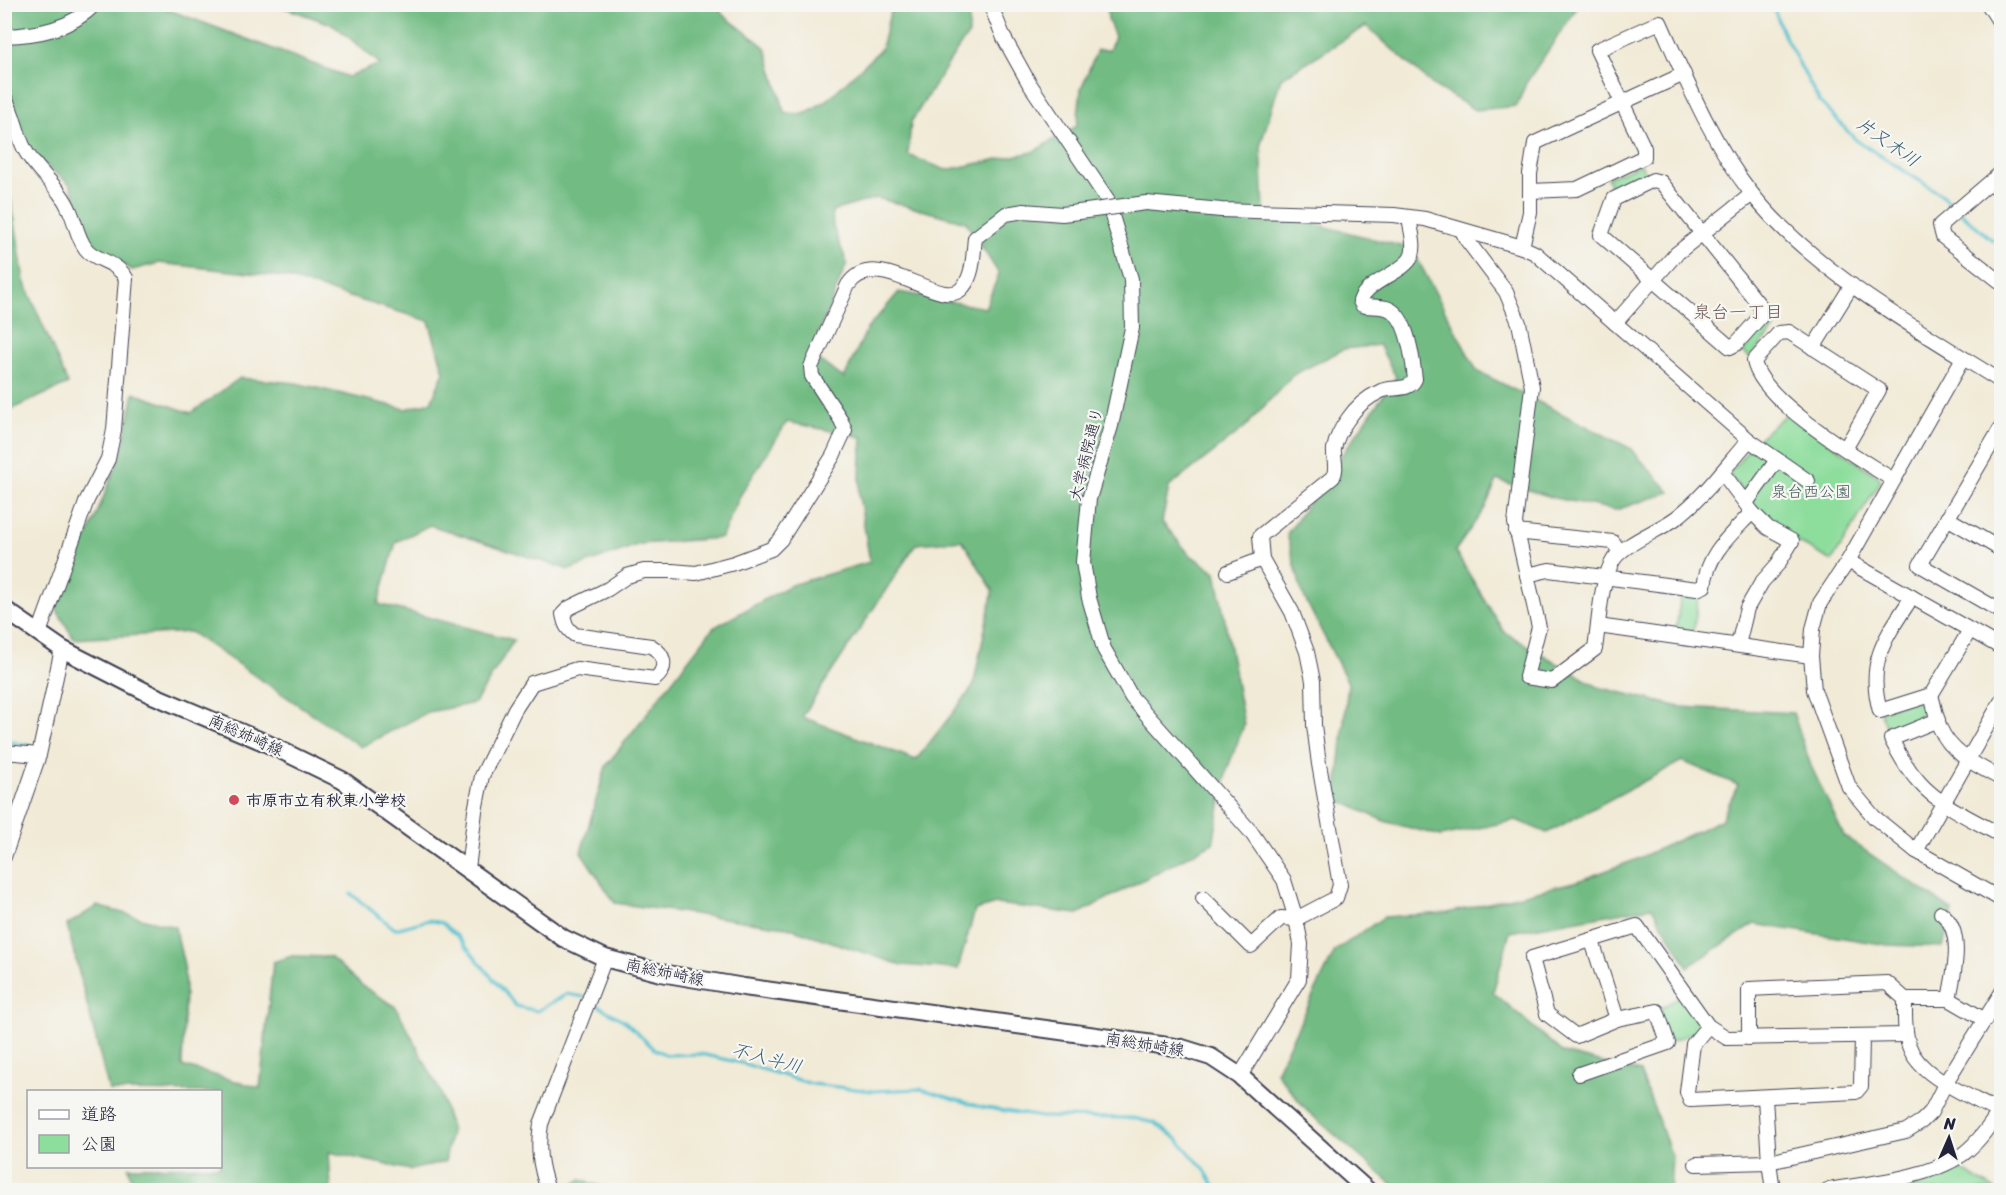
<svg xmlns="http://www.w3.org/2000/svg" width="2006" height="1195" font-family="Sriracha,'Klee One',sans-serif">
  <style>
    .green { fill: #8ddd9c; stroke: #58806c; stroke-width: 1.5 }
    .forest { fill: #72bc84; stroke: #4a6f60; stroke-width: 1.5; fill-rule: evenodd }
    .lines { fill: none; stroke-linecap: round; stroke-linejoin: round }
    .stream { stroke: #56c1d1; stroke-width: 3 }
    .minor-casing { stroke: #414052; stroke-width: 16 }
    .major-casing { stroke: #414052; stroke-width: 20 }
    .minor { stroke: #fff; stroke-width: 14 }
    .major { stroke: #fff; stroke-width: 16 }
    .minor-bridge-casing { stroke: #414052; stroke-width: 16; stroke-linecap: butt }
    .minor-bridge { stroke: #fff; stroke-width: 14 }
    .poi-dot { fill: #d1495b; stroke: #f6f6f2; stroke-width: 2 }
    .labels { text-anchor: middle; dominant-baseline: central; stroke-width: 4.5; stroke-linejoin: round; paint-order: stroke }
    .street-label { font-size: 16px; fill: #22223b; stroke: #f6f6f2 }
    .park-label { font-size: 16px; fill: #425a58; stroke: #f6f6f2 }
    .poi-label { font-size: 16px; font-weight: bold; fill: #22223b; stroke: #f6f6f2; text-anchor: start }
    .water-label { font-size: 18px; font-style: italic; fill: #345a70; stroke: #f6f6f2 }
    .neighbourhood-label { font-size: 18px; fill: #6c5451; stroke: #f6f6f2 }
  </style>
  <rect width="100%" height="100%" fill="#f6f6f2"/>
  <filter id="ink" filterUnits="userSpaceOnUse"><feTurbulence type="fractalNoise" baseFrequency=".0167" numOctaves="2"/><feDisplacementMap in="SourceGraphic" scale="12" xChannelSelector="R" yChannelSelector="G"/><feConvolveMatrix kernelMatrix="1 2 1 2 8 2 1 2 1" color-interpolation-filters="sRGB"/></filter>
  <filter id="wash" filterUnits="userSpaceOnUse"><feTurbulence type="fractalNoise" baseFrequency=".008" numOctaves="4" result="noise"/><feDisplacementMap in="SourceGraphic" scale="24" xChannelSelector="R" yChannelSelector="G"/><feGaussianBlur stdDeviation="1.35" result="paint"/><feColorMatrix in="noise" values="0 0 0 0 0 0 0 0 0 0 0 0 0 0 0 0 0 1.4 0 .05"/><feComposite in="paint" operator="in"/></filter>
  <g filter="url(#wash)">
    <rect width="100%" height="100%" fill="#f1ead6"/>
    <g class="green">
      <polygon points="1641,164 1648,180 1614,194 1607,178"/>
      <polygon points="1768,317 1778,324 1750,358 1741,350"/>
      <polygon points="1787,413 1880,478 1880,482 1832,561 1794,540 1762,516 1729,474 1751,446"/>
      <polygon points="1681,593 1699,595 1693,633 1676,630"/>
      <polygon points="1931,695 1938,720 1891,739 1880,711"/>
      <polygon points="1684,993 1708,1026 1668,1043 1657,1011"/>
      <polygon points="1961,1170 1996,1190 1905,1190 1945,1178"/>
    </g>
    <g class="forest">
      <path d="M5,5H156L348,77L380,64L334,25L277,5H717L722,14L766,48L785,113L804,114L826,101L881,49L892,5H969V34L959,47L911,122L908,155L946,170L1033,152L1077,126L1081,89L1097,50H1109L1115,37L1108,19L1107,5H1579L1526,83L1517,106L1475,110L1434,86L1366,26L1281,78L1261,143L1264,211L1412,249L1477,371L1630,448L1670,492L1616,510L1555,498L1497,480L1485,508L1455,551L1504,632L1598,687L1680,707L1793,713L1811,766L1844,836L1953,911L1943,947L1888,945L1754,924L1688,967L1652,907L1510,932L1493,992L1563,1053L1640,1072L1672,1156L1670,1190H1399L1306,1110L1276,1072L1335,951L1384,917L1448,913L1578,881L1635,860L1721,820L1738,785L1682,761L1547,833L1516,820L1441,836L1384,821L1336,799L1348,683L1302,593L1287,534L1396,377L1379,345L1344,349L1293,375L1244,428L1169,487L1162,522L1190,555L1216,572L1244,725L1227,770L1213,843L1078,914L996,904L975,910L958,969L901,965L787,927L615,903L581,852L606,766L713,628L791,585L870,562L859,495L862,437L787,422L741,494L721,538L640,544L569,570L430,525L396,542L378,604L514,640L475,703L428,712L361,747L190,632L74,639L55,607L90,531L122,451L134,393L191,413L240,378L296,383L406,409L431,402L444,372L429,321L284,277L159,263L132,270L92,245L70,184L5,135ZM877,198L966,222L999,274L985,308L899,292L867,329L844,378L810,354L847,263L833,227L832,211ZM962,540L993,590L973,687L916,760L802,717L916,544Z"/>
      <polygon points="803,5 856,5 805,9"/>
      <polygon points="5,173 15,221 24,281 68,384 5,412"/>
      <polygon points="97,906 175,927 184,965 185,991 182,1066 260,1088 273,962 292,956 330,957 364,987 396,1007 441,1093 451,1131 445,1162 410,1170 329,1152 331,1190 134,1190 128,1167 220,1166 220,1092 109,1091 67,925"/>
      <polygon points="581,1180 612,1190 558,1190"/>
    </g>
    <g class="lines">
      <g class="stream">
        <polyline points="1772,4 1783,33 1819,101 1856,140 1939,193 1956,207"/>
        <polyline points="1960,212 1991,239 2002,243"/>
        <polyline points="4,740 31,746"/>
        <polyline points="351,894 395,929 429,920 442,923 457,936 516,1006 537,1011 567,994 584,997"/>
        <polyline points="592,1002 626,1022 654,1049 667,1055 701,1054 741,1063 812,1084 872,1091 921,1089 981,1107 1041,1117 1134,1118 1155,1123 1178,1140 1204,1169 1217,1190"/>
      </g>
    </g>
  </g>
  <g filter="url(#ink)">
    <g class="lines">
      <g class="minor-casing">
        <g id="minor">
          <polyline points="990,4 1004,38 1029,83 1107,199 1131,279 1132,328 1111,426 1089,499 1083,562 1089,598 1104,649 1132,698 1251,832 1284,880 1296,919 1301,944 1299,979 1240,1076"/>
          <polyline points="1988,4 2002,26"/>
          <path d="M4,36C38,35 71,29 95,4"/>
          <path d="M4,96C14,114 16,131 24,148C35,171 60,186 70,211C76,224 77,237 86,249C95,261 115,260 126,278L114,430L108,459L87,500L39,633"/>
          <polyline points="2002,172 1940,225 1943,237 2002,283"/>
          <polygon points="1653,180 1661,182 1761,307 1761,316 1736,344 1730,347 1601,235 1614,199"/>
          <path d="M1531,191L1577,189L1644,157V148L1597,50L1660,22C1686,80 1712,143 1752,194C1813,271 1919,330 2002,382"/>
          <polyline points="1146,203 1221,210 1394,215 1425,219 1522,247 1535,253 1749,440 1808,481"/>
          <path d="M1462,230L1466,239L1506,292L1519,323L1532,387L1515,523L1539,627L1526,677L1552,681L1595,649C1599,623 1600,580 1614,559C1624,544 1660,530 1676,518C1704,497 1726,466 1749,440"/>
          <polyline points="1522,247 1530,212 1530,174 1535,143 1684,74"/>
          <polyline points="1615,323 1676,254 1752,194"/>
          <polyline points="1813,348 1852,285"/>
          <polyline points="1963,358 1848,561 1820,603 1813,629 1811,656 1814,690 1849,787 1874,817 1916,851 2002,900"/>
          <polyline points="2002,426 1920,565 2002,612"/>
          <path d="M1845,449L1879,390L1789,332L1779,333L1754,361C1761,401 1859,458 1893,480"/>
          <polyline points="1722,472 1752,512 1768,528 1792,541 1778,564 1762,582 1747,608 1738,645"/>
          <polyline points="1746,503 1777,460"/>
          <polyline points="1947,518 2002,550"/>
          <polyline points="1516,532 1613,542 1620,552"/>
          <polyline points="1848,561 2002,648"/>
          <polyline points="1228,572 1262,559"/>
          <path d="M1527,575L1549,570L1697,589L1704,586C1708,552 1731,535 1752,512"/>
          <path d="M1912,597C1886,637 1866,661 1880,711L1931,695L1970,630"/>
          <polyline points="1598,626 1811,656"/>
          <path d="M1931,695C1934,705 1936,717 1940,728C1951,754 1978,766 2002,779"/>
          <path d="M1938,720L1891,739C1899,754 1907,769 1919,782C1940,806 1974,820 2002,836"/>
          <polyline points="4,752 39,755"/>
          <polyline points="1916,851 2002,700"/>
          <polyline points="4,857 39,755 62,649"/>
          <path d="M468,869L475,811L482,776L515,709L532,683L577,669L655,679C668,668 665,654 651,646L575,635C567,629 565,625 563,614L569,608L608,589L627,576L644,571H672L696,573L734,563L771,549L781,539L833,456L845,430L841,420L812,376L811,367L848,285C876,243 944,314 963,287C974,274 973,254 975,238L1006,214L1024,211L1062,214L1079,212"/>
          <path d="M1203,898L1251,946L1281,918L1296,919L1336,898L1340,885L1319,764L1314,725L1313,681L1307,652L1292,612L1262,559L1260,536L1333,477C1338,468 1333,459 1334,449C1336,439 1342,427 1348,419C1356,407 1368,397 1381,391C1392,386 1409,392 1415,379C1413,361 1408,317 1389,309C1382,306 1373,307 1366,306L1362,305L1360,301C1366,281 1407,272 1412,255C1416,244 1410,228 1409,217"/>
          <path d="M1941,913C1965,931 1954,973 1949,999"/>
          <polyline points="1592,941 1617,1019"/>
          <path d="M1905,999C1905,1014 1904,1031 1909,1046C1919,1077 1971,1096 1999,1112"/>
          <polyline points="1708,1026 1693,1044 1687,1092 1690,1100 1856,1092 1861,1086 1862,1036"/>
          <polyline points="1749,1038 1749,989 1887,983 1905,999 1949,999 1985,1020"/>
          <polyline points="1579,1074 1668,1043 1657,1011 1617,1019 1576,1036 1547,1014 1532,958 1637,926 1708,1026 1727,1038 1906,1035"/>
          <polyline points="1765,1098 1769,1162 1773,1190"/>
          <polyline points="1696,1164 1769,1162 1906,1131 1922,1121 1931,1112 1946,1082 2002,992"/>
          <path d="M548,1190C540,1167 537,1149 541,1124L605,958"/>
          <path d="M1828,1190C1870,1183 1927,1179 1963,1154C1979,1142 1991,1124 2002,1107"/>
        </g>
      </g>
      <g class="major-casing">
        <polyline id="major" points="4,609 62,649 150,694 266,743 342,780 563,938 605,958 661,973 744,987 1182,1048 1211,1057 1240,1076 1367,1190"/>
      </g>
      <use href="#minor" class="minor"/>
      <use href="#major" class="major"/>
      <g class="minor-bridge-casing">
        <polyline id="minor-bridge" points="1079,212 1146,203"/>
      </g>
      <use href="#minor-bridge" class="minor-bridge"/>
    </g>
  </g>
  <circle class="poi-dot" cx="234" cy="800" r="6"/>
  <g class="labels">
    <g class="street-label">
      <text transform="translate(1086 454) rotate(-76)">大学病院通り</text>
      <text transform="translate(246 735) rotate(24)">南総姉崎線</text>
      <text transform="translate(665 972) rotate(12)">南総姉崎線</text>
      <text transform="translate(1145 1044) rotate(9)">南総姉崎線</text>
    </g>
    <g class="park-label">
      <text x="1811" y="491">泉台西公園</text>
    </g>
    <g class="poi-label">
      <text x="246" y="800">市原市立有秋東小学校</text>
    </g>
    <g class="water-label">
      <text transform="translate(1888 142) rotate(35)">片又木川</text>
      <text transform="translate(767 1058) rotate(15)">不入斗川</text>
    </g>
    <g class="neighbourhood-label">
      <text x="1738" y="312">泉台一丁目</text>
    </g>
  </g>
  <rect width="2006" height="1195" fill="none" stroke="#f6f6f2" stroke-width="24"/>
  <rect x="27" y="1090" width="195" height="78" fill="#f6f6f2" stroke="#a1a1a9" stroke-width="1.5"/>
  <rect x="39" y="1110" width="30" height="9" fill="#ffffff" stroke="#a1a1a9" stroke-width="1.5"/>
  <text x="81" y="1120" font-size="18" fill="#22223b">道路</text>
  <rect x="39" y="1135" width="30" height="18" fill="#8ddd9c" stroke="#a1a1a9" stroke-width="1.5"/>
  <text x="81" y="1150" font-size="18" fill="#22223b">公園</text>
  <g transform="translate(1949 1138) rotate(3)" stroke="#f6f6f2" stroke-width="4.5" paint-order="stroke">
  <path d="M0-4.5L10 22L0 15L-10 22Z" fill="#22223b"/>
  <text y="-9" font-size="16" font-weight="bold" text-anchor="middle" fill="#22223b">N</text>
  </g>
</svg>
